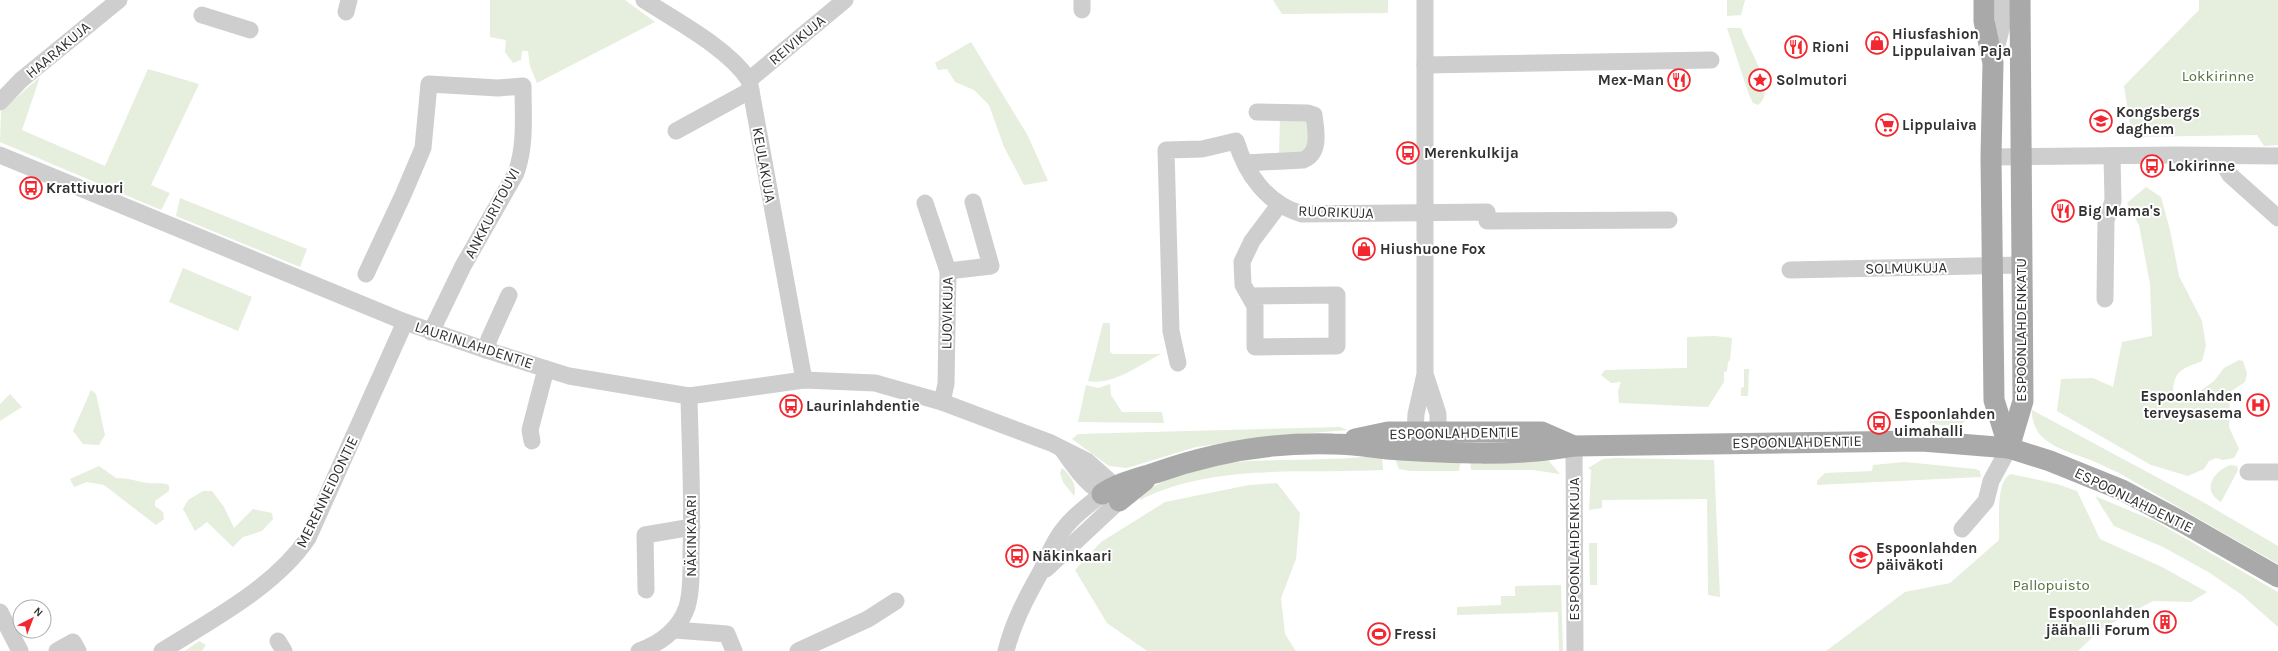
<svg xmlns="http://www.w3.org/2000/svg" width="2278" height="651" font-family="Karla,sans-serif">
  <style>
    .green { fill: #e6eede }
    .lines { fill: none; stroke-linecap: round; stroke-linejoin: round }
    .minor { stroke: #cecece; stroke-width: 17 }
    .major { stroke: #a9a9a9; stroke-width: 21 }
    .labels { text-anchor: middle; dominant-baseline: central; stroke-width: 4; stroke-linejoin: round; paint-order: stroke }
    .poi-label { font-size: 15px; font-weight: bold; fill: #313131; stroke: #fff; text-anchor: start }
    .street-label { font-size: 15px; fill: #313131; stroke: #fff }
    .park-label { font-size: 15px; fill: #51713a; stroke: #fff }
  </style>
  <rect width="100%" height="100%" fill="#fff"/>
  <g class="green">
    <polygon points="490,0 625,0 655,22 537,83 530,66 528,51 522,51 521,60 513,63 505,52 506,40 490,37"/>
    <polygon points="1273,0 1388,0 1388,13 1282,14"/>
    <polygon points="1727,0 1745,0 1741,15 1727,16"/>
    <polygon points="2199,0 2278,0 2278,145 2264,146 2257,135 2132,137 2124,86 2199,10"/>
    <path d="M1727,28H1741C1746,46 1779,91 1758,105L1753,103L1749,95Z"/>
    <polygon points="971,42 1028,136 1048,181 1024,185 1004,147 989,105 974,90 955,82 947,69 938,70 935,63"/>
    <polygon points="148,69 199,84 151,185 170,193 161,210 0,142 1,111 40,77 22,130 105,166"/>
    <polygon points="1308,117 1312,123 1306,154 1279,155 1280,118"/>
    <path d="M2146,187L2161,197L2170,230L2179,276L2202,321L2206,346L2202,361C2183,369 2174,369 2173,392L2192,397L2214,381L2224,368L2239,360L2243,361L2247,373L2245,382L2230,392L2229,427L2239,449L2234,458L2223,460L2216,458L2209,461L2204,469L2188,476L2151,465L2057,411L2061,379L2093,378L2113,387L2122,342L2152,336L2150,284L2139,225L2127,203Z"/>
    <polygon points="180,198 307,249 300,267 176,216"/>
    <polygon points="183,268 252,297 238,331 169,302"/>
    <path d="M1103,323H1110V352L1113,354H1161C1139,365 1113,386 1088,381Z"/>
    <polygon points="1715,336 1732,338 1730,360 1728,362 1727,371 1724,372 1724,382 1708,407 1619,403 1618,391 1621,382 1611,383 1601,375 1605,370 1687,368 1687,337"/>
    <polygon points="1744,369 1749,369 1748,396 1741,396 1741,388 1744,387"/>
    <polygon points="1110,384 1111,395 1122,412 1162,412 1164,423 1078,422 1086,385 1098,388"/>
    <polygon points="91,390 96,394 105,435 99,445 83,444 73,431"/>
    <polygon points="10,394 22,407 0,421 0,404"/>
    <path d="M1977,410C1966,428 1948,426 1930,424L1929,418L1937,411Z"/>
    <path d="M2032,410L2203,502L2278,546V564L2119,473C2110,469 2102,465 2093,461C2069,451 2031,445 2032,410Z"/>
    <polygon points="1340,427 1348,430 1285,435 1196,447 1127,468 1109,466 1072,439 1078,434"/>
    <path d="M1382,455L1383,470C1304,474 1212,463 1140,500V495C1201,454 1258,462 1327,459C1345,459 1364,457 1382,455Z"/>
    <polygon points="1470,458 1548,460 1560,474 1533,470 1471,470"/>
    <polygon points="1616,458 1714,460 1720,597 1708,595 1707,499 1602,500 1602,508 1589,510 1591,470 1588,468 1603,459"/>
    <polygon points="1395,459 1461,459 1459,471 1410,471 1399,469"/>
    <polygon points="1905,462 1976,469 1980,471 1981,477 1817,485 1817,481 1825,473 1872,471 1873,465"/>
    <path d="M2230,465L2237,466L2238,470L2221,502C2201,490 2213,472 2230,465Z"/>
    <path d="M99,466L116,478C128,478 136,481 147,483C155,484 161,482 169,485V491L155,501V506L163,512L164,519L156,525L104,485L87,482L74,487L70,479Z"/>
    <path d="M1062,468C1070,475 1078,486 1074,496L1063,482L1060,473Z"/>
    <path d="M2011,474L2057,484L2077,491L2100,539L2162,567L2207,592L2191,602L2153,601L2101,629L2078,651H1826L1905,592L1950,583L1999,540C2000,525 1995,480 2011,474Z"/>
    <polygon points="1277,483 1300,513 1296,559 1281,598 1285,634 1296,651 1147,651 1107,623 1075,570 1101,542 1165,502 1249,485"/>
    <polygon points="203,491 212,491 224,507 234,528 253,509 272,513 273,519 262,531 243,537 233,547 207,522 195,531 183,509 188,500"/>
    <polygon points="2095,496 2157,522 2278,592 2278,627 2242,595 2210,573 2163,547 2114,526"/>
    <polygon points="1589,543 1597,543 1597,585 1590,585"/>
    <polygon points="1561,585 1563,651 1559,651 1558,612 1457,615 1457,607 1501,605 1501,596 1515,596 1515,586"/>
    <polygon points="199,641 206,645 202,651 185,651"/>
  </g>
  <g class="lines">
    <g class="minor">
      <path d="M644,0C676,21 728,48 749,80L804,380"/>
      <polyline points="1082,0 1082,10"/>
      <polyline points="1425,0 1425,374 1416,414 1415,432 1428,450 1438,432 1438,414 1425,374"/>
      <polyline points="346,12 349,0"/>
      <polyline points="202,15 250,30"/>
      <polyline points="1993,61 2003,22 2003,0"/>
      <polyline points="1425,65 1711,60"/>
      <polyline points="749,80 845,0"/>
      <polyline points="0,102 21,80 119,0"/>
      <polyline points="676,131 751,90"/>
      <polyline points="0,155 405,322 486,350 569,376 689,396 804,380 875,383 942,402 1051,443 1087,461 1114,485 1118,498"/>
      <polyline points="2219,156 2230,175 2278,218"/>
      <polyline points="1991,157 2176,155 2278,156"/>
      <path d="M1245,163L1303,160C1321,153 1316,131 1314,115L1308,113L1257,112"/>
      <polyline points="925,203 948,271 946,384 942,402"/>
      <polyline points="1790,270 2021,265"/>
      <polyline points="948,271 991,266 973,202"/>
      <path d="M366,274L403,195L423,148L429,84L498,88L523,86C523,116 526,145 516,173L463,266L431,332"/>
      <polyline points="1250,296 1337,295 1337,346 1255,347 1255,306 1243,285 1242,262 1252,241 1279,205"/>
      <polyline points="2105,299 2106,220 2113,201 2112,156"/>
      <polyline points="486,350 489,339 509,295"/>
      <path d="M1178,363L1171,331L1166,150L1202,149L1236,141C1246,174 1267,204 1302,214L1487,212V221L1669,220"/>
      <polyline points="532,441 530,430 546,369"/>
      <polyline points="1574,446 1575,651"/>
      <path d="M1062,449C1075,468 1090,490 1112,498"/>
      <polyline points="2248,472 2278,472"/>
      <polyline points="1962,529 1986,501 1991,481 2009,448"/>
      <polyline points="1046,569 1119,501"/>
      <polyline points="646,590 645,535 692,527"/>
      <polyline points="0,612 20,651"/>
      <polyline points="675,630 727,634 734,651"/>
      <polyline points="278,641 284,651"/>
      <polyline points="57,651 73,642 78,651"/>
      <path d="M162,651C211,620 275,587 308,538L405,322"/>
      <path d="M639,651C661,643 679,630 687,607C692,590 691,570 691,552C693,500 690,448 689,396"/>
      <polyline points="798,651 868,619 896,601"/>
      <path d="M1006,651C1013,623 1025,600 1039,575C1046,563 1050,549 1058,537C1069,519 1086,507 1102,494"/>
    </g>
    <g class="major">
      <polyline points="1984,0 1984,21 1993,63 1991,157 1994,400 2009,448"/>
      <polyline points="1355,439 1388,432 1542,432 1574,446"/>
      <polyline points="2009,448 2023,401 2020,0"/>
      <path d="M1102,494C1118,483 1136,479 1155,473C1211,453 1273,442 1333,444C1351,444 1369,447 1387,449C1446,453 1517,457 1574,446L1922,441L2009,448L2050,461L2122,490L2182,522L2278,577"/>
      <polyline points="1119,501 1145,480"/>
    </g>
  </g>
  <defs>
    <g id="shop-ring" transform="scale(1.15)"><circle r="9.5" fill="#fff" stroke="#f3272f" stroke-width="1.5"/><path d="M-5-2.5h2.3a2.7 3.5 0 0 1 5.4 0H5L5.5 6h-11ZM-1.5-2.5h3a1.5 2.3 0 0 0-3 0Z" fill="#f3272f"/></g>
    <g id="restaurant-ring" transform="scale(1.15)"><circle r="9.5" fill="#fff" stroke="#f3272f" stroke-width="1.5"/><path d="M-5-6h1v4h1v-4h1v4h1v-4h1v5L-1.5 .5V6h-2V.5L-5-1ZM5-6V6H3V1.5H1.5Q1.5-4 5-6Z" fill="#f3272f"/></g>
    <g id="sight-ring" transform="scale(1.15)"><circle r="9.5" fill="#fff" stroke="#f3272f" stroke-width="1.5"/><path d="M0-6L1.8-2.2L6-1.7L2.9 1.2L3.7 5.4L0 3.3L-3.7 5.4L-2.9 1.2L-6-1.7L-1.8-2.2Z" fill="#f3272f"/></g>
    <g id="school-ring" transform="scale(1.15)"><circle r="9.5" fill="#fff" stroke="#f3272f" stroke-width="1.5"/><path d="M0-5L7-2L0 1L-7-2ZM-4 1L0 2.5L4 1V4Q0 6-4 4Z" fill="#f3272f"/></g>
    <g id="supermarket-ring" transform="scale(1.15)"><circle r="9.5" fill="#fff" stroke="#f3272f" stroke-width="1.5"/><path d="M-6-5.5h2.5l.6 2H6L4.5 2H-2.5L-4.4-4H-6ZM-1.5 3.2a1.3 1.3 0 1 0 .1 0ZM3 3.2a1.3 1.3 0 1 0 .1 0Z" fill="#f3272f"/></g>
    <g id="bus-ring" transform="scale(1.15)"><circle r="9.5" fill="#fff" stroke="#f3272f" stroke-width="1.5"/><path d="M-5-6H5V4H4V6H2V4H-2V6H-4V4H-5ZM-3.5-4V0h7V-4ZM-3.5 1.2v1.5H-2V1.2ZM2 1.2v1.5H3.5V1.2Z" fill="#f3272f"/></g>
    <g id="hospital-ring" transform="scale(1.15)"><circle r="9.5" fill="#fff" stroke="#f3272f" stroke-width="1.5"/><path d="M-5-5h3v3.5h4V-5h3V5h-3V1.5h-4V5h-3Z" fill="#f3272f"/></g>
    <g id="building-ring" transform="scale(1.15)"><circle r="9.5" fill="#fff" stroke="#f3272f" stroke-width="1.5"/><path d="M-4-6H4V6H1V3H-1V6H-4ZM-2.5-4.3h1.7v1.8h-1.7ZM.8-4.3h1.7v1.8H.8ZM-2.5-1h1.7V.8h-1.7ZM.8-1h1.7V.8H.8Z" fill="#f3272f"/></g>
    <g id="stadium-ring" transform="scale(1.15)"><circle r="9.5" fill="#fff" stroke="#f3272f" stroke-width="1.5"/><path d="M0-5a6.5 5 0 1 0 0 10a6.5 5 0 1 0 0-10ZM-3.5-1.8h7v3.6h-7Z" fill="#f3272f"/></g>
  </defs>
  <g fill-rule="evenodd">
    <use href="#shop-ring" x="1877" y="43"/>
    <use href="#restaurant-ring" x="1796" y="47"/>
    <use href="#restaurant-ring" x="1679" y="80"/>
    <use href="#sight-ring" x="1760" y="80"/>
    <use href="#school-ring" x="2101" y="121"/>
    <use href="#supermarket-ring" x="1887" y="125"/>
    <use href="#bus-ring" x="1408" y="153"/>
    <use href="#bus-ring" x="2152" y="166"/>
    <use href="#bus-ring" x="31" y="188"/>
    <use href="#restaurant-ring" x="2063" y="211"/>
    <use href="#shop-ring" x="1364" y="249"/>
    <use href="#hospital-ring" x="2258" y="405"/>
    <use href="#bus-ring" x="791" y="406"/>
    <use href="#bus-ring" x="1879" y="423"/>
    <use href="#bus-ring" x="1017" y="556"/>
    <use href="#school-ring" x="1861" y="557"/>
    <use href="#building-ring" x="2165" y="622"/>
    <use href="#stadium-ring" x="1379" y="634"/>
  </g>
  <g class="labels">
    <g class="poi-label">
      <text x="1892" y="34">Hiusfashion<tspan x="1892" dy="17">Lippulaivan Paja</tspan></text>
      <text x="1812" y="47">Rioni</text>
      <text x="1664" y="80" text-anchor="end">Mex-Man</text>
      <text x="1776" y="80">Solmutori</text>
      <text x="2116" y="112">Kongsbergs<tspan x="2116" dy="17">daghem</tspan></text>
      <text x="1902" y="125">Lippulaiva</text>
      <text x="1424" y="153">Merenkulkija</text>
      <text x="2168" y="166">Lokirinne</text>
      <text x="46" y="188">Krattivuori</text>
      <text x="2078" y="211">Big Mama's</text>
      <text x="1380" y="249">Hiushuone Fox</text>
      <text x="2242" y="396" text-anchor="end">Espoonlahden<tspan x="2242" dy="17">terveysasema</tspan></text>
      <text x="806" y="406">Laurinlahdentie</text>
      <text x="1894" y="414">Espoonlahden<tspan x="1894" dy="17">uimahalli</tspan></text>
      <text x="1876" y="548">Espoonlahden<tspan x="1876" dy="17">päiväkoti</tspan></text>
      <text x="1032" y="556">Näkinkaari</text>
      <text x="2150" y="613" text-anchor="end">Espoonlahden<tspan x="2150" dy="17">jäähalli Forum</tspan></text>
      <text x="1394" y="634">Fressi</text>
    </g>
    <g class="street-label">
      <text transform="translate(797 40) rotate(-40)">REIVIKUJA</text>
      <text transform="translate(58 50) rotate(-40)">HAARAKUJA</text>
      <text transform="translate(764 165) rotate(80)">KEULAKUJA</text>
      <text transform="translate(1336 212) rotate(2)">RUORIKUJA</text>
      <text transform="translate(492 213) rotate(-62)">ANKKURITOUVI</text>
      <text transform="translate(1906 268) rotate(-1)">SOLMUKUJA</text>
      <text transform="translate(947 313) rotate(-89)">LUOVIKUJA</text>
      <text transform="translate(2021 330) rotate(-90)">ESPOONLAHDENKATU</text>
      <text transform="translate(474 345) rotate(18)">LAURINLAHDENTIE</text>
      <text transform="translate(1454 433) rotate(-1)">ESPOONLAHDENTIE</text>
      <text transform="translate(1797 442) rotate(-1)">ESPOONLAHDENTIE</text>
      <text transform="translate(327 492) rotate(-64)">MERENNEIDONTIE</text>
      <text transform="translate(2134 500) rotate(26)">ESPOONLAHDENTIE</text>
      <text transform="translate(691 536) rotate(-90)">NÄKINKAARI</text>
      <text transform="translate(1574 549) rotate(-90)">ESPOONLAHDENKUJA</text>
    </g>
    <g class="park-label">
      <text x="2218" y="76">Lokkirinne</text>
      <text x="2051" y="585">Pallopuisto</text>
    </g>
  </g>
  <g transform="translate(32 619) rotate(42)"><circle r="19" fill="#ffffff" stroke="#adadad"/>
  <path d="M0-3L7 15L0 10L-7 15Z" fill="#f3272f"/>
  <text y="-6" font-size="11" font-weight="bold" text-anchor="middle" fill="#313131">N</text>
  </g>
</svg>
